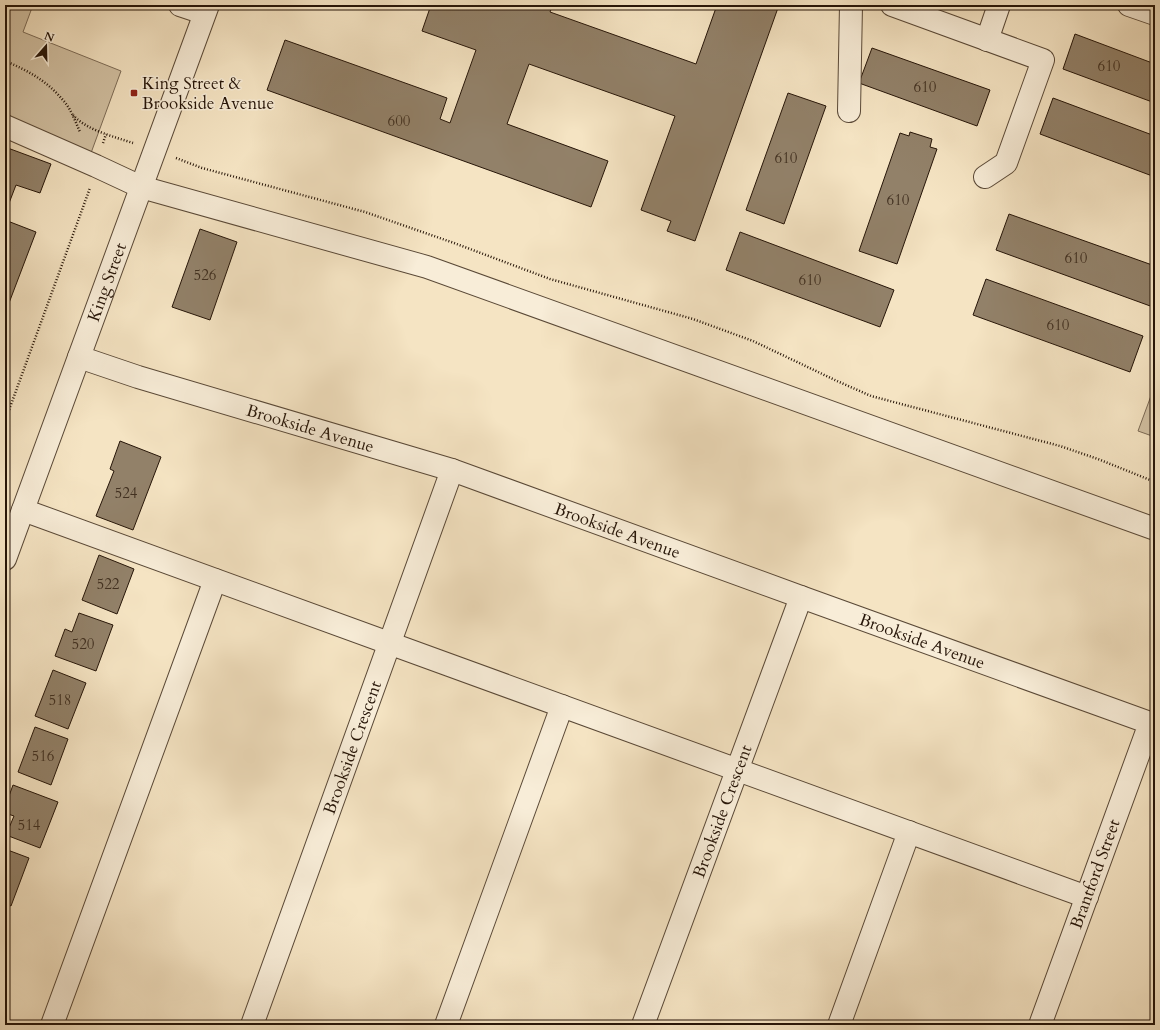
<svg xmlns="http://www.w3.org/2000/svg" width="1160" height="1030" font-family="Cardo,serif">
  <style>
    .green { fill: #d2c1a3; stroke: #7c6b56 }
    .building { fill: #928169; stroke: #261508 }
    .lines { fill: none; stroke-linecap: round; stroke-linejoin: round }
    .minor-casing { stroke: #5a4937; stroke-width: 24 }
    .path { stroke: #261508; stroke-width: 2.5; stroke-dasharray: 1 2; stroke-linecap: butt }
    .minor { stroke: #f8edd8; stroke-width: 22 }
    .poi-dot { fill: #8f2418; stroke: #f8edd8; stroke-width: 1.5 }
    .labels { text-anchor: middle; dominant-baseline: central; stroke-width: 3; stroke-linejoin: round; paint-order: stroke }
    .number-label { font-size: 15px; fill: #413020 }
    .poi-label { font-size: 17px; fill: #261508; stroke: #f8edd8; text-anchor: start }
    .street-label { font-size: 17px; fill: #261508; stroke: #f8edd8 }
  </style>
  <rect width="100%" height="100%" fill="#f5e4c3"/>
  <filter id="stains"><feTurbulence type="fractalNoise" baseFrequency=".005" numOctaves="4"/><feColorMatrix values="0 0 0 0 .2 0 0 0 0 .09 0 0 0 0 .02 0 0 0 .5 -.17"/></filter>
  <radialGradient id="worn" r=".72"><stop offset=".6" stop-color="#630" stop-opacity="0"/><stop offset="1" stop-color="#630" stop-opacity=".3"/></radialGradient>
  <g class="green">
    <polygon points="5,5 33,5 23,32 121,71 91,153 5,115"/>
    <polygon points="1155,385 1155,437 1138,431"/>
  </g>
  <g class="building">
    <polygon points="431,5 553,5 550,12 696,64 717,5 779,5 695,241 667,231 671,221 641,210 675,116 529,64 507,124 608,161 591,207 267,90 285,40 447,98 440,119 450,123 476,50 422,31"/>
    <polygon points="1075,34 1155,64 1155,103 1063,69"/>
    <polygon points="872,48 990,90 977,126 859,83"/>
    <polygon points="788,93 826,106 784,224 746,210"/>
    <polygon points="1053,98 1155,136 1155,177 1040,134"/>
    <polygon points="910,132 932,139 930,147 937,149 897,264 859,251 900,133 909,136"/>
    <polygon points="5,147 51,164 40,193 16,185 6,211 5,211"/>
    <polygon points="1009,214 1155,266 1155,302 1153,307 996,250"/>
    <polygon points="5,220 36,232 9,303 5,302"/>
    <polygon points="200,229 237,242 210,320 172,307"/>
    <polygon points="740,232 894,290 880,327 726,270"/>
    <polygon points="986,279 1143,336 1130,372 973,315"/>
    <polygon points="120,441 161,457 133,530 96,516 114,471 110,469"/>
    <polygon points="99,555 134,569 117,614 82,600"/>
    <polygon points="79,613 113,625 96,671 55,656 65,629 72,632"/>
    <polygon points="53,670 86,683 68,729 35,716"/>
    <polygon points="35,727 68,739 51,785 18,772"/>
    <polygon points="13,785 58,802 40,848 6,835 14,816 5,813 5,807"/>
    <polygon points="5,849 29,858 11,906 5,903"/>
  </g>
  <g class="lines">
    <g class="minor-casing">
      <g id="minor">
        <polyline points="180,5 204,13"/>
        <polyline points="892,5 1043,60 1006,163 985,177"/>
        <polyline points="1129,5 1155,14"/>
        <polyline points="987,40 999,5"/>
        <polyline points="849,111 851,5"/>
        <polyline points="5,126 96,166 141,187 427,267 1155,529"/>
        <path id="s1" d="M79,357L138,377L452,470L801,597L1150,723L1040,1025"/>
        <polyline points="23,510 1087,897"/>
        <path id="s2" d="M5,559L208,5"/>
        <polyline points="52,1025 215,580"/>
        <path id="s3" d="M252,1025L452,470"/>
        <polyline points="446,1025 562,706"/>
        <path id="s4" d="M643,1025L801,597"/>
        <polyline points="839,1025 909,832"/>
      </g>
    </g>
    <g class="path">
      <path d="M5,61C27,70 47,81 62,99C71,108 75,121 80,132"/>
      <path d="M73,115C86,130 115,137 133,143"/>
      <polyline points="103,143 106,134"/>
      <polyline points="176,158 202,168 365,212 454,243 550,279 693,319 753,341 837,381 871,396 1060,446 1098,459 1155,482"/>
      <polyline points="5,421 90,188"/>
    </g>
    <use href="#minor" class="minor"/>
  </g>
  <rect class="poi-dot" x="130" y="89" width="8" height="8" rx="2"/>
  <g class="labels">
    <g class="number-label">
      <text x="1109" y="66">610</text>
      <text x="925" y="87">610</text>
      <text x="399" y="121">600</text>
      <text x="786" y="158">610</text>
      <text x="898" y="200">610</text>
      <text x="1076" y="258">610</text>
      <text x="205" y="275">526</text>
      <text x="810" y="280">610</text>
      <text x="1058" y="325">610</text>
      <text x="126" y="493">524</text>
      <text x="108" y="584">522</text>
      <text x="83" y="644">520</text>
      <text x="60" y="700">518</text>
      <text x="43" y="756">516</text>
      <text x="29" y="825">514</text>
    </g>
    <g class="poi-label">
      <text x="142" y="83">King Street &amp;<tspan x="142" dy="20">Brookside Avenue</tspan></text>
    </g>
    <g class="street-label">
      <text stroke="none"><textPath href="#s2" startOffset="295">King Street</textPath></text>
      <text stroke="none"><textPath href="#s1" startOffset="242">Brookside Avenue</textPath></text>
      <text stroke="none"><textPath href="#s1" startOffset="566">Brookside Avenue</textPath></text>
      <text stroke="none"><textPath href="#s1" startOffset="890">Brookside Avenue</textPath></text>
      <text stroke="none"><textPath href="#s3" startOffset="295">Brookside Crescent</textPath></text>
      <text stroke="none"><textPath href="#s4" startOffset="228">Brookside Crescent</textPath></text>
      <text transform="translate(1095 874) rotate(-70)">Brantford Street</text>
    </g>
  </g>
  <rect width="1160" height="1030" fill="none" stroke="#f5e4c3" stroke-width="20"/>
  <rect x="6" y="6" width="1148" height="1018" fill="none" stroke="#261508" stroke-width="2"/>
  <rect x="10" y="10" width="1140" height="1010" fill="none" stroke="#261508"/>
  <g transform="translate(46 46) rotate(20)" stroke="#f8edd8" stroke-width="3" paint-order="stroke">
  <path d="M0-3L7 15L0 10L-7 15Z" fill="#261508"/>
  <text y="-6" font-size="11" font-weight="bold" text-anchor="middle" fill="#261508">N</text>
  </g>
  <rect width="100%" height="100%" filter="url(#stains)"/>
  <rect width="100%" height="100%" fill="url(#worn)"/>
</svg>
